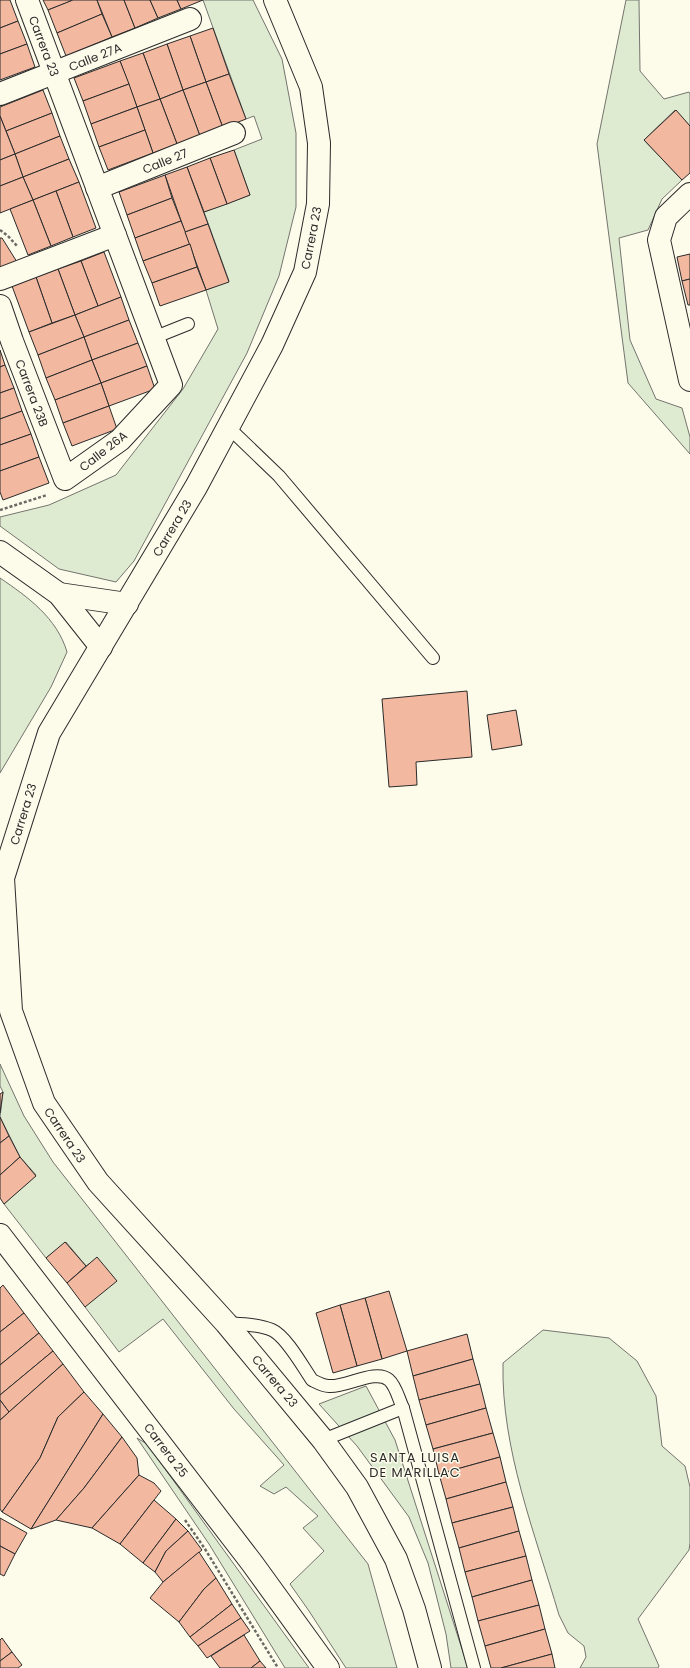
<svg xmlns="http://www.w3.org/2000/svg" width="690" height="1668" font-family="Poppins,sans-serif">
  <style>
    .green { fill: #deebd1; stroke: #74746e }
    .building { fill: #f2b8a0; stroke: #2b2b2b }
    .lines { fill: none; stroke-linecap: round; stroke-linejoin: round }
    .service-casing { stroke: #2b2b2b; stroke-width: 14 }
    .minor-casing { stroke: #2b2b2b; stroke-width: 24 }
    .tertiary-casing { stroke: #2b2b2b; stroke-width: 24 }
    .trunk-casing { stroke: #2b2b2b; stroke-width: 24 }
    .path { stroke: #6a6964; stroke-width: 2.5; stroke-dasharray: 3 2; stroke-linecap: butt }
    .service { stroke: #fdfbea; stroke-width: 12 }
    .minor { stroke: #fdfbea; stroke-width: 22 }
    .tertiary { stroke: #fdfbea; stroke-width: 22 }
    .trunk { stroke: #fdfbea; stroke-width: 22 }
    .labels { text-anchor: middle; dominant-baseline: central; stroke-width: 3; stroke-linejoin: round; paint-order: stroke }
    .street-label { font-size: 12px; fill: #2b2b2b; stroke: #fdfbea }
    .neighbourhood-label { font-size: 13px; letter-spacing: 1px; fill: #2b2b2b; stroke: #fdfbea }
  </style>
  <rect width="100%" height="100%" fill="#fdfbea"/>
  <g class="green">
    <polygon points="203,0 253,0 282,59 296,133 296,207 279,276 247,353 134,561 116,582 59,569 0,526 0,517 49,505 116,475 183,389 218,329 206,290 229,281 204,212 250,195 234,150 262,139 254,116 246,119"/>
    <polygon points="626,0 639,0 640,71 664,99 689,92 690,94 690,126 675,110 644,140 682,180 662,199 648,230 619,238 630,340 656,399 682,408 690,437 690,454 628,383 597,144"/>
    <path d="M0,578C28,597 57,618 67,652L51,687L0,773Z"/>
    <polygon points="0,1064 24,1116 53,1162 368,1564 397,1668 346,1668 309,1611 290,1584 324,1551 303,1528 318,1516 286,1487 274,1494 260,1486 284,1465 234,1409 163,1319 119,1352 85,1307 97,1258 86,1266 66,1242 46,1258 4,1204 36,1175 20,1157 0,1117 3,1092 0,1086"/>
    <path d="M543,1330L609,1338L637,1361L656,1396L662,1446L685,1466L690,1487V1543L689,1550L638,1619L659,1666L658,1668H580L586,1657L584,1646L568,1633L559,1615C535,1533 501,1449 503,1363Z"/>
    <polygon points="366,1386 395,1440 468,1668 451,1668 446,1634 428,1563 409,1517 357,1446 319,1404"/>
    <polygon points="137,1438 147,1444 309,1668 285,1668 209,1544"/>
  </g>
  <g class="building">
    <polygon points="0,0 10,0 18,21 0,28"/>
    <polygon points="43,0 70,0 71,1 48,10"/>
    <polygon points="73,0 97,0 102,14 57,33 48,10"/>
    <polygon points="97,0 124,0 135,28 112,37"/>
    <polygon points="124,0 150,0 158,18 135,28"/>
    <polygon points="150,0 177,0 181,9 158,18"/>
    <polygon points="177,0 203,0 181,9"/>
    <polygon points="102,14 112,37 66,56 57,33"/>
    <polygon points="18,21 27,44 0,54 0,28"/>
    <polygon points="213,28 229,74 206,82 190,36"/>
    <polygon points="190,36 206,82 183,90 167,44"/>
    <polygon points="27,44 35,67 0,80 0,54"/>
    <polygon points="167,44 183,90 160,99 143,53"/>
    <polygon points="143,53 160,99 137,107 120,61"/>
    <polygon points="120,61 129,84 83,101 74,78"/>
    <polygon points="229,74 246,119 223,128 206,82"/>
    <polygon points="206,82 223,128 200,136 183,90"/>
    <polygon points="129,84 137,107 91,124 83,101"/>
    <polygon points="43,90 52,113 6,131 0,116 0,107"/>
    <polygon points="183,90 200,136 177,144 160,99"/>
    <polygon points="160,99 177,144 153,153 137,107"/>
    <polygon points="137,107 145,130 99,147 91,124"/>
    <polygon points="676,110 690,126 690,173 682,180 644,140"/>
    <polygon points="52,113 60,136 15,154 6,131"/>
    <polygon points="0,116 15,154 0,160"/>
    <polygon points="145,130 153,153 108,170 99,147"/>
    <polygon points="60,136 69,159 23,177 15,154"/>
    <polygon points="234,150 250,195 227,204 210,158"/>
    <polygon points="15,154 23,177 0,186 0,160"/>
    <polygon points="210,158 227,204 204,212 187,167"/>
    <polygon points="69,159 79,182 33,200 23,177"/>
    <polygon points="187,167 208,224 185,232 165,175"/>
    <polygon points="165,175 172,198 127,215 119,192"/>
    <polygon points="23,177 33,200 0,213 0,186"/>
    <polygon points="79,182 96,228 73,237 56,191"/>
    <polygon points="56,191 73,237 51,246 33,200"/>
    <polygon points="172,198 181,221 135,238 127,215"/>
    <polygon points="33,200 51,246 28,255 10,209"/>
    <polygon points="181,221 190,244 143,261 135,238"/>
    <polygon points="208,224 229,282 206,290 185,232"/>
    <polygon points="0,238 2,238 17,262 0,268"/>
    <polygon points="190,244 197,267 152,283 143,261"/>
    <polygon points="104,252 121,297 98,306 81,261"/>
    <polygon points="690,254 690,279 682,281 677,257"/>
    <polygon points="81,261 98,306 75,315 58,269"/>
    <polygon points="197,267 206,290 160,306 152,283"/>
    <polygon points="58,269 75,315 52,323 36,277"/>
    <polygon points="36,277 52,323 29,332 12,286"/>
    <polygon points="690,279 690,305 688,305 682,281"/>
    <polygon points="121,297 129,320 84,337 75,315"/>
    <polygon points="75,315 84,337 38,355 29,332"/>
    <polygon points="129,320 138,343 92,360 84,337"/>
    <polygon points="84,337 92,360 46,378 38,355"/>
    <polygon points="138,343 147,366 101,383 92,360"/>
    <polygon points="0,350 5,365 0,367"/>
    <polygon points="92,360 101,383 55,400 46,378"/>
    <polygon points="5,365 14,388 0,393 0,367"/>
    <polygon points="147,366 155,389 109,406 101,383"/>
    <polygon points="101,383 109,406 63,423 55,400"/>
    <polygon points="14,388 22,411 0,419 0,393"/>
    <polygon points="109,406 117,429 72,446 63,423"/>
    <polygon points="22,411 31,434 0,445 0,419"/>
    <polygon points="31,434 39,457 0,471 0,445"/>
    <polygon points="39,457 49,483 3,500 0,492 0,471"/>
    <polygon points="467,691 472,757 416,762 417,785 389,787 382,699"/>
    <polygon points="516,710 522,745 492,750 487,715"/>
    <polygon points="3,1092 0,1113 0,1094"/>
    <polygon points="0,1117 9,1136 0,1143"/>
    <polygon points="9,1136 20,1157 0,1175 0,1143"/>
    <polygon points="20,1157 36,1176 4,1204 0,1198 0,1175"/>
    <polygon points="65,1242 86,1266 67,1283 46,1258"/>
    <polygon points="97,1257 117,1281 85,1307 67,1283"/>
    <polygon points="3,1285 24,1313 0,1332 0,1288"/>
    <polygon points="389,1291 407,1351 382,1359 365,1298"/>
    <polygon points="365,1298 382,1359 357,1366 340,1305"/>
    <polygon points="340,1305 357,1366 333,1373 316,1313"/>
    <polygon points="24,1313 39,1333 0,1365 0,1332"/>
    <polygon points="39,1333 53,1351 0,1395 0,1365"/>
    <polygon points="467,1334 473,1359 413,1376 407,1351"/>
    <polygon points="53,1351 63,1364 9,1412 0,1400 0,1395"/>
    <polygon points="473,1359 480,1384 419,1400 413,1376"/>
    <polygon points="63,1364 84,1392 58,1417 40,1458 2,1512 0,1509 0,1420"/>
    <polygon points="480,1384 486,1408 426,1425 419,1400"/>
    <polygon points="84,1392 103,1414 31,1529 2,1512 40,1458 58,1417"/>
    <polygon points="0,1400 9,1412 0,1420"/>
    <polygon points="486,1408 493,1433 433,1449 426,1425"/>
    <polygon points="103,1414 122,1437 84,1488 56,1520 31,1529"/>
    <polygon points="493,1433 500,1457 439,1474 433,1449"/>
    <polygon points="122,1437 137,1458 139,1475 92,1528 56,1520 84,1488"/>
    <polygon points="500,1457 506,1482 446,1499 439,1474"/>
    <polygon points="139,1475 154,1483 161,1491 120,1544 92,1528"/>
    <polygon points="506,1482 513,1507 452,1523 446,1499"/>
    <polygon points="154,1500 176,1519 143,1563 120,1544"/>
    <polygon points="513,1507 519,1531 459,1548 452,1523"/>
    <polygon points="0,1518 27,1533 15,1554 0,1546"/>
    <polygon points="176,1519 188,1531 166,1551 155,1572 143,1563"/>
    <polygon points="188,1531 202,1550 163,1582 155,1572 166,1551"/>
    <polygon points="519,1531 526,1556 465,1572 459,1548"/>
    <polygon points="0,1546 15,1554 4,1576 0,1574"/>
    <polygon points="199,1552 216,1578 204,1589 179,1622 150,1598 163,1582"/>
    <polygon points="526,1556 532,1580 472,1597 465,1572"/>
    <polygon points="216,1578 232,1604 190,1637 179,1622 204,1589"/>
    <polygon points="532,1580 539,1605 478,1621 472,1597"/>
    <polygon points="232,1604 241,1618 198,1646 190,1637"/>
    <polygon points="539,1605 545,1629 485,1646 478,1621"/>
    <polygon points="241,1618 250,1631 207,1658 198,1646"/>
    <polygon points="545,1629 552,1654 501,1668 491,1668 485,1646"/>
    <polygon points="244,1635 260,1661 251,1668 220,1668 211,1656"/>
    <polygon points="2,1638 12,1652 0,1661 0,1640"/>
    <polygon points="12,1652 22,1665 18,1668 0,1668 0,1661"/>
    <polygon points="552,1654 555,1668 501,1668"/>
    <polygon points="260,1661 266,1668 251,1668"/>
  </g>
  <g class="lines">
    <g class="service-casing">
      <g id="service">
        <polyline points="153,338 188,324"/>
        <polyline points="228,427 279,476 433,658"/>
        <path d="M226,1323C240,1324 258,1324 272,1330C286,1336 303,1367 312,1380C318,1383 323,1386 329,1386C345,1388 376,1368 389,1380C396,1386 399,1400 403,1408L474,1668"/>
        <polyline points="323,1440 403,1408"/>
      </g>
    </g>
    <g class="minor-casing">
      <g id="minor">
        <polyline points="0,94 190,19"/>
        <polyline points="97,188 234,133"/>
        <polyline points="690,194 666,217 659,240 690,380"/>
        <polyline points="0,279 115,235"/>
        <polyline points="0,306 12,341 65,479 120,440 171,385 27,0"/>
      </g>
    </g>
    <g class="tertiary-casing">
      <g id="tertiary">
        <polyline points="0,552 59,594 101,647"/>
        <polyline points="59,594 127,604"/>
        <polyline points="0,1235 252,1563 328,1668"/>
      </g>
    </g>
    <g class="trunk-casing">
      <polyline id="trunk" points="275,0 311,87 319,143 318,204 305,272 272,345 196,487 49,733 3,878 11,1011 44,1103 98,1182 226,1323 323,1440 357,1487 396,1559 414,1609 430,1668"/>
    </g>
    <g class="path">
      <polyline points="0,230 8,236 17,246"/>
      <polyline points="0,510 47,495"/>
      <polyline points="185,1520 205,1549 278,1668"/>
    </g>
    <use href="#service" class="service"/>
    <use href="#minor" class="minor"/>
    <use href="#tertiary" class="tertiary"/>
    <use href="#trunk" class="trunk"/>
  </g>
  <g class="labels">
    <g class="street-label">
      <text transform="translate(44 46) rotate(69)">Carrera 23</text>
      <text transform="translate(95 57) rotate(-22)">Calle 27A</text>
      <text transform="translate(165 161) rotate(-22)">Calle 27</text>
      <text transform="translate(311 238) rotate(-79)">Carrera 23</text>
      <text transform="translate(32 393) rotate(69)">Carrera 23B</text>
      <text transform="translate(103 451) rotate(-38)">Calle 26A</text>
      <text transform="translate(172 528) rotate(-59)">Carrera 23</text>
      <text transform="translate(23 814) rotate(-73)">Carrera 23</text>
      <text transform="translate(65 1135) rotate(56)">Carrera 23</text>
      <text transform="translate(275 1381) rotate(50)">Carrera 23</text>
      <text transform="translate(166 1450) rotate(53)">Carrera 25</text>
    </g>
    <g class="neighbourhood-label">
      <text x="415" y="1457">SANTA LUISA<tspan x="415" dy="15">DE MARILLAC</tspan></text>
    </g>
  </g>
</svg>
